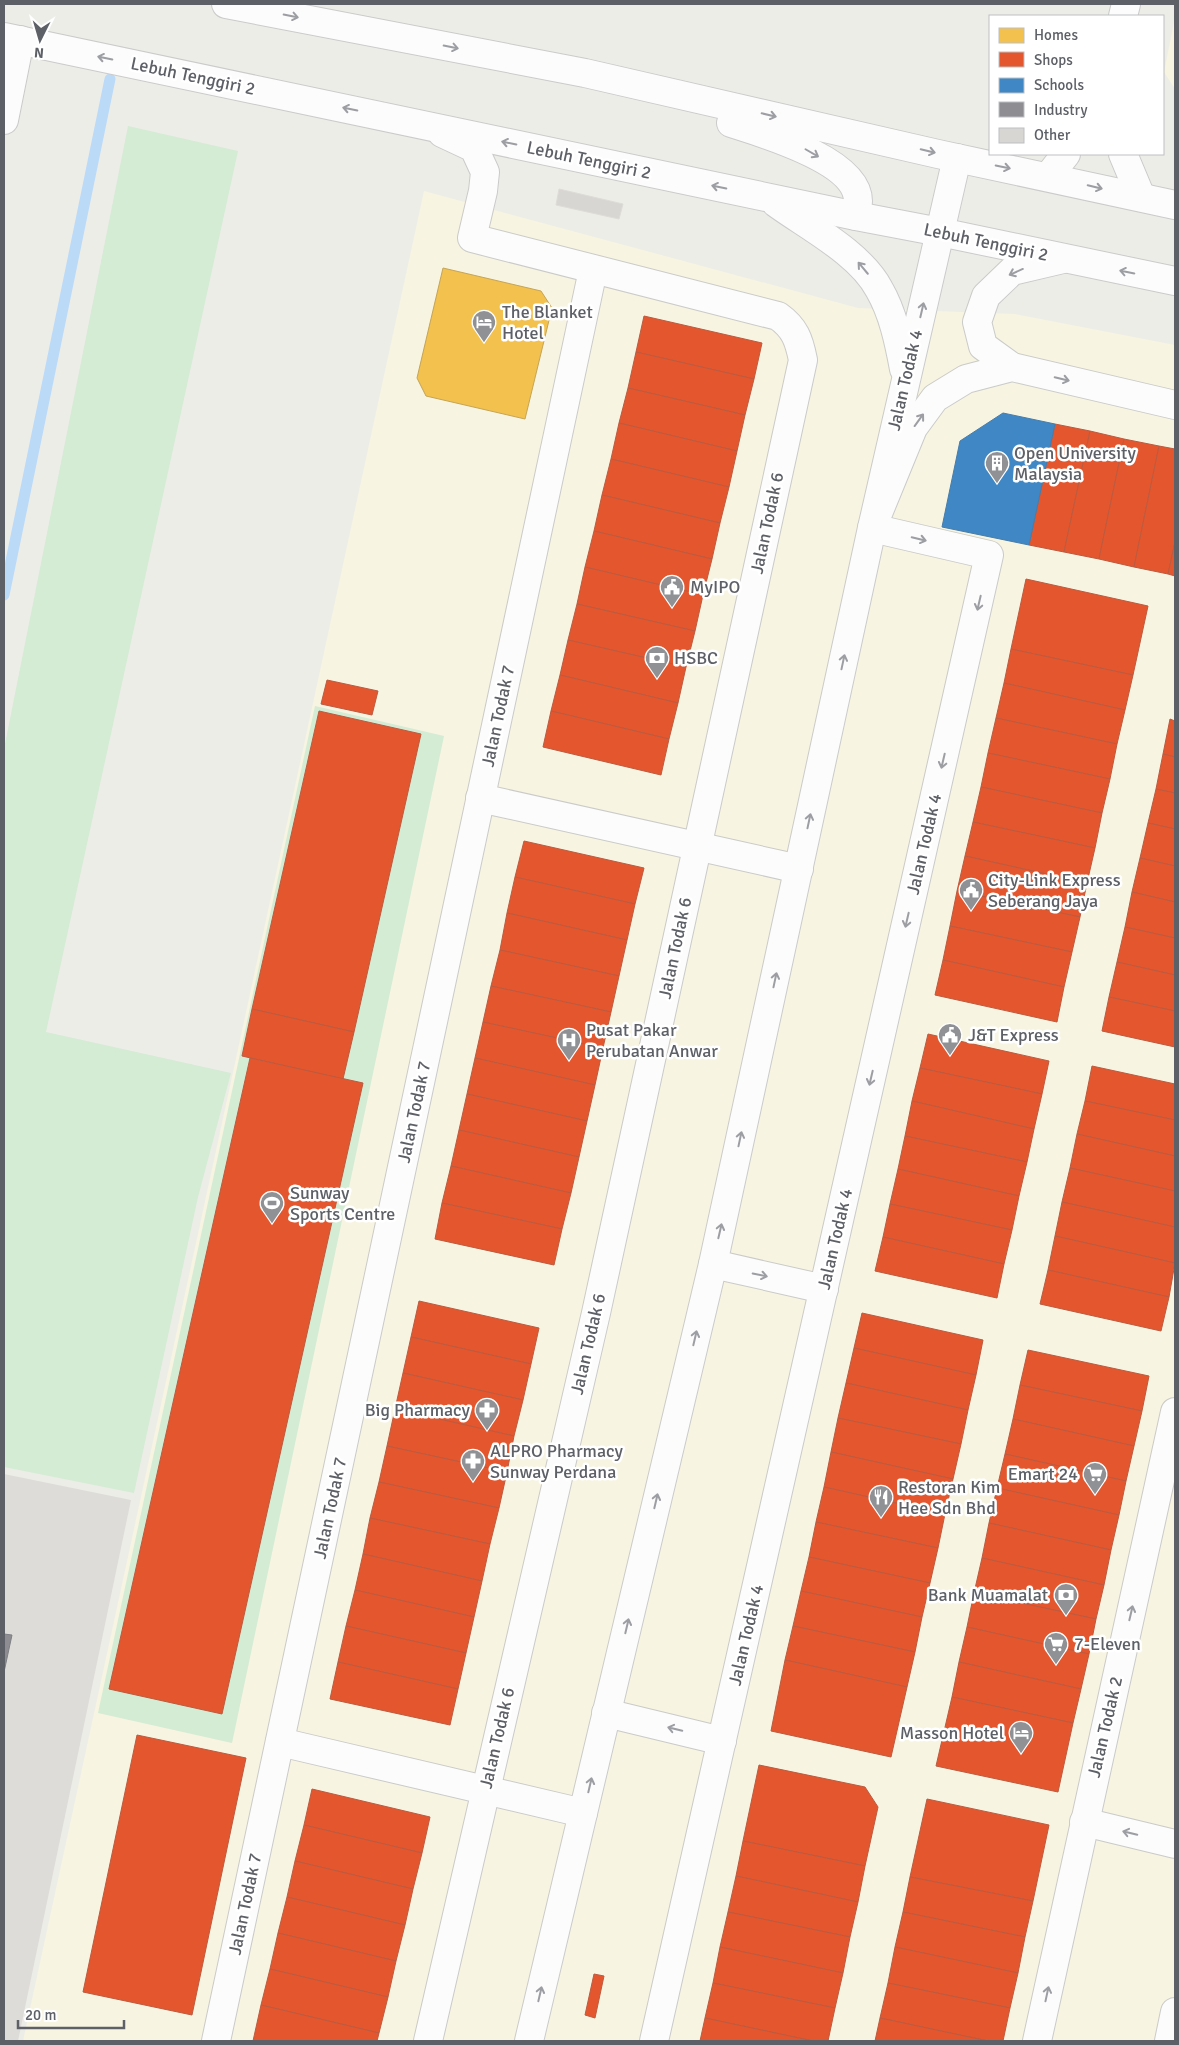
<svg xmlns="http://www.w3.org/2000/svg" width="1179" height="2045" font-family="Signika,sans-serif">
  <style>
    .commercial { fill: #f7f4e1 }
    .industrial { fill: #dddcd8 }
    .green { fill: #d4ebd4 }
    .homes { fill: #f2c14e; stroke: #c5a456 }
    .shops { fill: #e4572e; stroke: #bc5a3f }
    .schools { fill: #3f88c5; stroke: #487ca9 }
    .industry { fill: #8d8d92; stroke: #7f8085 }
    .lines { fill: none; stroke-linecap: round; stroke-linejoin: round }
    .stream { stroke: #bbdaf8; stroke-width: 11 }
    .building { fill: #d7d6d3; stroke: #dddcd7 }
    .street-casing { stroke: #cacac9; stroke-width: 30 }
    .secondary-casing { stroke: #cacbca; stroke-width: 30 }
    .street { stroke: #fcfcfc; stroke-width: 28 }
    .secondary { stroke: #fcfcfc; stroke-width: 28 }
    .oneway { stroke: #9d9ea3 }
    .labels { text-anchor: middle; dominant-baseline: central; stroke-width: 5; stroke-linejoin: round; paint-order: stroke }
    .street-label { font-size: 18px; fill: #5d6067; stroke: #fff }
    .poi-label { font-size: 18px; fill: #5d6067; stroke: #fff; text-anchor: start }
  </style>
  <rect width="100%" height="100%" fill="#edede8"/>
  <g class="commercial">
    <polygon points="1175,17 1175,89 1164,72"/>
    <polygon points="424,191 858,308 1015,314 1175,345 1175,2041 23,2041"/>
  </g>
  <polygon class="industrial" points="4,1474 131,1500 18,2041 4,2041"/>
  <g class="green">
    <polygon points="128,126 238,151 46,1032 231,1073 198,1197 134,1493 4,1467 4,749"/>
    <polygon points="315,706 444,736 232,1743 98,1713"/>
  </g>
  <polygon class="homes" points="443,268 541,291 552,308 525,419 426,396 417,378"/>
  <g class="shops">
    <polygon points="644,316 762,343 754,379 636,352"/>
    <polygon points="636,352 754,379 745,415 628,388"/>
    <polygon points="628,388 745,415 737,451 619,423"/>
    <polygon points="619,423 737,451 729,487 611,459"/>
    <polygon points="1055,424 1090,431 1064,552 1029,545"/>
    <polygon points="1090,431 1124,439 1099,559 1064,552"/>
    <polygon points="1124,439 1159,446 1134,567 1099,559"/>
    <polygon points="1159,446 1175,449 1175,542 1168,574 1134,567"/>
    <polygon points="611,459 729,487 720,523 602,495"/>
    <polygon points="602,495 720,523 712,559 594,531"/>
    <polygon points="594,531 712,559 703,595 585,567"/>
    <polygon points="1175,542 1175,576 1168,574"/>
    <polygon points="585,567 703,595 695,631 577,604"/>
    <polygon points="1026,579 1148,606 1133,675 1011,649"/>
    <polygon points="577,604 695,631 686,667 568,640"/>
    <polygon points="568,640 686,667 678,703 560,675"/>
    <polygon points="1011,649 1133,675 1125,710 1004,683"/>
    <polygon points="560,675 678,703 669,739 551,711"/>
    <polygon points="327,680 378,691 372,715 321,704"/>
    <polygon points="1004,683 1125,710 1117,744 996,718"/>
    <polygon points="319,711 421,734 354,1032 252,1009"/>
    <polygon points="551,711 669,739 661,775 543,747"/>
    <polygon points="996,718 1117,744 1110,779 988,753"/>
    <polygon points="1170,719 1175,721 1175,757 1163,754"/>
    <polygon points="988,753 1110,779 1102,813 981,787"/>
    <polygon points="1163,754 1175,757 1175,793 1156,789"/>
    <polygon points="981,787 1102,813 1095,848 973,822"/>
    <polygon points="1156,789 1175,793 1175,829 1148,823"/>
    <polygon points="973,822 1095,848 1087,883 965,856"/>
    <polygon points="1148,823 1175,829 1175,866 1140,858"/>
    <polygon points="524,841 644,868 635,904 515,877"/>
    <polygon points="965,856 1087,883 1080,917 957,891"/>
    <polygon points="1140,858 1175,866 1175,902 1132,892"/>
    <polygon points="515,877 635,904 627,940 507,913"/>
    <polygon points="957,891 1080,917 1072,952 950,926"/>
    <polygon points="1132,892 1175,902 1175,938 1125,927"/>
    <polygon points="507,913 627,940 619,976 500,950"/>
    <polygon points="950,926 1072,952 1064,987 943,960"/>
    <polygon points="1125,927 1175,938 1175,975 1117,962"/>
    <polygon points="500,950 619,976 611,1012 491,986"/>
    <polygon points="943,960 1064,987 1057,1022 935,995"/>
    <polygon points="1117,962 1175,975 1175,1011 1109,997"/>
    <polygon points="491,986 611,1012 603,1048 483,1022"/>
    <polygon points="1109,997 1175,1011 1175,1047 1102,1031"/>
    <polygon points="252,1009 354,1032 343,1079 242,1056"/>
    <polygon points="483,1022 603,1048 595,1085 475,1058"/>
    <polygon points="928,1034 1049,1061 1042,1094 920,1068"/>
    <polygon points="250,1058 363,1083 222,1714 109,1689"/>
    <polygon points="475,1058 595,1085 587,1121 467,1094"/>
    <polygon points="1092,1066 1175,1084 1175,1120 1085,1101"/>
    <polygon points="920,1068 1042,1094 1034,1129 912,1101"/>
    <polygon points="467,1094 587,1121 579,1157 459,1130"/>
    <polygon points="912,1101 1034,1129 1027,1162 905,1136"/>
    <polygon points="1085,1101 1175,1120 1175,1156 1077,1134"/>
    <polygon points="459,1130 579,1157 571,1193 451,1166"/>
    <polygon points="1077,1134 1175,1156 1175,1191 1070,1168"/>
    <polygon points="905,1136 1027,1162 1019,1196 898,1169"/>
    <polygon points="451,1166 571,1193 562,1229 442,1203"/>
    <polygon points="1070,1168 1175,1191 1175,1227 1062,1202"/>
    <polygon points="898,1169 1019,1196 1012,1230 890,1204"/>
    <polygon points="1062,1202 1175,1227 1175,1263 1055,1236"/>
    <polygon points="442,1203 562,1229 554,1265 435,1239"/>
    <polygon points="890,1204 1012,1230 1004,1264 883,1237"/>
    <polygon points="1055,1236 1175,1263 1169,1297 1048,1270"/>
    <polygon points="883,1237 1004,1264 997,1298 875,1271"/>
    <polygon points="1048,1270 1169,1297 1161,1331 1040,1304"/>
    <polygon points="419,1301 539,1328 531,1364 411,1337"/>
    <polygon points="862,1313 983,1340 976,1375 854,1348"/>
    <polygon points="411,1337 531,1364 523,1400 403,1373"/>
    <polygon points="854,1348 976,1375 968,1410 846,1383"/>
    <polygon points="1028,1350 1149,1376 1142,1411 1020,1385"/>
    <polygon points="403,1373 523,1400 514,1436 395,1409"/>
    <polygon points="846,1383 968,1410 961,1444 838,1418"/>
    <polygon points="1020,1385 1142,1411 1134,1446 1013,1419"/>
    <polygon points="395,1409 514,1436 507,1472 387,1446"/>
    <polygon points="838,1418 961,1444 953,1479 831,1452"/>
    <polygon points="1013,1419 1134,1446 1126,1481 1005,1454"/>
    <polygon points="387,1446 507,1472 499,1508 379,1482"/>
    <polygon points="831,1452 953,1479 945,1514 824,1487"/>
    <polygon points="1005,1454 1126,1481 1119,1515 997,1488"/>
    <polygon points="379,1482 499,1508 490,1544 370,1518"/>
    <polygon points="824,1487 945,1514 938,1548 816,1522"/>
    <polygon points="997,1488 1119,1515 1111,1550 989,1523"/>
    <polygon points="370,1518 490,1544 482,1581 363,1554"/>
    <polygon points="816,1522 938,1548 930,1583 809,1557"/>
    <polygon points="989,1523 1111,1550 1104,1585 982,1558"/>
    <polygon points="363,1554 482,1581 474,1617 355,1590"/>
    <polygon points="809,1557 930,1583 922,1617 801,1591"/>
    <polygon points="982,1558 1104,1585 1096,1619 974,1593"/>
    <polygon points="355,1590 474,1617 466,1653 346,1626"/>
    <polygon points="801,1591 922,1617 915,1652 793,1626"/>
    <polygon points="974,1593 1096,1619 1089,1654 967,1627"/>
    <polygon points="346,1626 466,1653 458,1689 338,1662"/>
    <polygon points="793,1626 915,1652 907,1687 785,1660"/>
    <polygon points="967,1627 1089,1654 1081,1689 959,1662"/>
    <polygon points="785,1660 907,1687 891,1757 771,1731"/>
    <polygon points="338,1662 458,1689 450,1725 330,1699"/>
    <polygon points="959,1662 1081,1689 1073,1723 952,1697"/>
    <polygon points="952,1697 1073,1723 1058,1792 936,1766"/>
    <polygon points="137,1735 246,1758 192,2015 83,1992"/>
    <polygon points="759,1765 865,1787 878,1807 865,1866 743,1841"/>
    <polygon points="312,1789 430,1817 422,1853 304,1825"/>
    <polygon points="927,1799 1049,1825 1033,1901 910,1877"/>
    <polygon points="304,1825 422,1853 413,1889 295,1861"/>
    <polygon points="743,1841 865,1866 858,1902 736,1876"/>
    <polygon points="295,1861 413,1889 405,1925 287,1897"/>
    <polygon points="736,1876 858,1902 850,1937 728,1912"/>
    <polygon points="910,1877 1033,1901 1025,1937 903,1912"/>
    <polygon points="287,1897 405,1925 396,1961 278,1933"/>
    <polygon points="728,1912 850,1937 843,1973 720,1947"/>
    <polygon points="903,1912 1025,1937 1018,1973 895,1947"/>
    <polygon points="278,1933 396,1961 388,1997 270,1969"/>
    <polygon points="720,1947 843,1973 835,2008 713,1983"/>
    <polygon points="895,1947 1018,1973 1010,2008 888,1983"/>
    <polygon points="270,1969 388,1997 379,2033 261,2005"/>
    <polygon points="594,1974 604,1976 595,2018 585,2015"/>
    <polygon points="713,1983 835,2008 828,2041 813,2041 705,2018"/>
    <polygon points="888,1983 1010,2008 1003,2041 988,2041 880,2018"/>
    <polygon points="261,2005 379,2033 377,2041 253,2041"/>
    <polygon points="705,2018 813,2041 700,2041"/>
    <polygon points="880,2018 988,2041 875,2041"/>
  </g>
  <polygon class="schools" points="1003,413 1055,424 1029,545 942,527 960,441"/>
  <polygon class="industry" points="4,1634 12,1635 4,1672"/>
  <g class="lines">
    <polyline class="stream" points="4,595 110,79"/>
  </g>
  <polygon class="building" points="559,189 623,204 619,219 556,205"/>
  <g class="lines">
    <g class="street-casing">
      <g id="street">
        <polyline points="1123,16 1126,4"/>
        <polyline points="4,120 20,40"/>
        <polyline points="1123,154 1141,197"/>
        <polyline points="1048,177 1066,154"/>
        <polyline points="1012,367 983,346 977,322 986,296 1012,271 1063,259"/>
        <polyline points="480,798 799,869"/>
        <polyline points="713,1264 824,1289"/>
        <polyline points="606,1713 722,1741"/>
        <polyline points="280,1742 583,1813"/>
        <polyline points="1084,1822 1175,1844"/>
        <polyline points="216,2041 593,270"/>
        <path d="M428,2041L596,1313L803,360C799,340 795,328 778,316L472,238L483,191L485,172L474,148L442,133"/>
        <polyline points="654,2041 989,555 872,528 913,428 935,398 966,379 1012,367 1175,405"/>
        <polyline points="1037,2041 1175,1412"/>
      </g>
    </g>
    <g class="secondary-casing">
      <g id="secondary">
        <polyline points="226,4 585,73 938,154 1175,205"/>
        <polyline points="4,37 856,216 940,232 1175,281"/>
        <path d="M731,123C762,133 858,160 858,201C858,206 857,212 856,216"/>
        <path d="M776,203C809,227 860,253 879,289C893,313 899,342 904,369"/>
        <polyline points="529,2041 713,1264 872,528 957,158"/>
        <polyline points="1169,2041 1175,2012"/>
      </g>
    </g>
    <use href="#street" class="street"/>
    <use href="#secondary" class="secondary"/>
  </g>
  <defs><path id="oneway-shaft" d="M-6 0H5M1.5-3L5.5 0L1.5 3" fill="none" stroke-width="1.6" stroke-linecap="round" stroke-linejoin="round" transform="scale(1.25)"/></defs>
  <g class="oneway">
    <use href="#oneway-shaft" transform="translate(291 16) rotate(11)"/>
    <use href="#oneway-shaft" transform="translate(451 47) rotate(11)"/>
    <use href="#oneway-shaft" transform="translate(105 58) rotate(-168)"/>
    <use href="#oneway-shaft" transform="translate(350 109) rotate(-168)"/>
    <use href="#oneway-shaft" transform="translate(769 115) rotate(13)"/>
    <use href="#oneway-shaft" transform="translate(509 143) rotate(-168)"/>
    <use href="#oneway-shaft" transform="translate(928 151) rotate(13)"/>
    <use href="#oneway-shaft" transform="translate(812 153) rotate(30)"/>
    <use href="#oneway-shaft" transform="translate(1003 167) rotate(12)"/>
    <use href="#oneway-shaft" transform="translate(719 187) rotate(-168)"/>
    <use href="#oneway-shaft" transform="translate(1095 187) rotate(13)"/>
    <use href="#oneway-shaft" transform="translate(863 268) rotate(-130)"/>
    <use href="#oneway-shaft" transform="translate(1016 272) rotate(156)"/>
    <use href="#oneway-shaft" transform="translate(1127 272) rotate(-169)"/>
    <use href="#oneway-shaft" transform="translate(922 310) rotate(-77)"/>
    <use href="#oneway-shaft" transform="translate(1062 379) rotate(13)"/>
    <use href="#oneway-shaft" transform="translate(919 420) rotate(-54)"/>
    <use href="#oneway-shaft" transform="translate(919 539) rotate(13)"/>
    <use href="#oneway-shaft" transform="translate(979 603) rotate(103)"/>
    <use href="#oneway-shaft" transform="translate(843 662) rotate(-78)"/>
    <use href="#oneway-shaft" transform="translate(943 761) rotate(103)"/>
    <use href="#oneway-shaft" transform="translate(809 821) rotate(-78)"/>
    <use href="#oneway-shaft" transform="translate(907 920) rotate(103)"/>
    <use href="#oneway-shaft" transform="translate(775 980) rotate(-78)"/>
    <use href="#oneway-shaft" transform="translate(871 1078) rotate(103)"/>
    <use href="#oneway-shaft" transform="translate(740 1139) rotate(-78)"/>
    <use href="#oneway-shaft" transform="translate(720 1231) rotate(-77)"/>
    <use href="#oneway-shaft" transform="translate(760 1275) rotate(12)"/>
    <use href="#oneway-shaft" transform="translate(695 1338) rotate(-77)"/>
    <use href="#oneway-shaft" transform="translate(656 1501) rotate(-77)"/>
    <use href="#oneway-shaft" transform="translate(1131 1613) rotate(-77)"/>
    <use href="#oneway-shaft" transform="translate(627 1626) rotate(-77)"/>
    <use href="#oneway-shaft" transform="translate(675 1729) rotate(-166)"/>
    <use href="#oneway-shaft" transform="translate(590 1785) rotate(-77)"/>
    <use href="#oneway-shaft" transform="translate(1130 1833) rotate(-166)"/>
    <use href="#oneway-shaft" transform="translate(540 1994) rotate(-77)"/>
    <use href="#oneway-shaft" transform="translate(1047 1994) rotate(-78)"/>
  </g>
  <defs>
    <g id="hotel-pin" transform="scale(1.25)"><path d="M0 17L-7.5 6A9.5 9.5 0 1 1 7.5 6Z" fill="#8f9194" stroke="#fff"/><path d="M-6-4.5h1.5V1H6V5H4.5V3h-9V5H-6ZM-4 0a1.8 1.8 0 1 1 3.6 0ZM.5 0V-2.5h3Q6-2.5 6 0Z" fill="#fff"/></g>
    <g id="building-pin" transform="scale(1.25)"><path d="M0 17L-7.5 6A9.5 9.5 0 1 1 7.5 6Z" fill="#8f9194" stroke="#fff"/><path d="M-4-6H4V6H1V3H-1V6H-4ZM-2.5-4.3h1.7v1.8h-1.7ZM.8-4.3h1.7v1.8H.8ZM-2.5-1h1.7V.8h-1.7ZM.8-1h1.7V.8H.8Z" fill="#fff"/></g>
    <g id="civic-pin" transform="scale(1.25)"><path d="M0 17L-7.5 6A9.5 9.5 0 1 1 7.5 6Z" fill="#8f9194" stroke="#fff"/><path d="M-.6-6.5H3V-4.5H.6V-3L4-1V1h2V6H-6V1h2V-1L-.6-3ZM-1.2 2.5V6h2.4V2.5Z" fill="#fff"/></g>
    <g id="bank-pin" transform="scale(1.25)"><path d="M0 17L-7.5 6A9.5 9.5 0 1 1 7.5 6Z" fill="#8f9194" stroke="#fff"/><path d="M-6-4H6V4H-6ZM0-2.3a2.3 2.3 0 1 0 0 4.6a2.3 2.3 0 1 0 0-4.6Z" fill="#fff"/></g>
    <g id="hospital-pin" transform="scale(1.25)"><path d="M0 17L-7.5 6A9.5 9.5 0 1 1 7.5 6Z" fill="#8f9194" stroke="#fff"/><path d="M-5-5h3v3.5h4V-5h3V5h-3V1.5h-4V5h-3Z" fill="#fff"/></g>
    <g id="stadium-pin" transform="scale(1.25)"><path d="M0 17L-7.5 6A9.5 9.5 0 1 1 7.5 6Z" fill="#8f9194" stroke="#fff"/><path d="M0-5a6.5 5 0 1 0 0 10a6.5 5 0 1 0 0-10ZM-3.5-1.8h7v3.6h-7Z" fill="#fff"/></g>
    <g id="pharmacy-pin" transform="scale(1.25)"><path d="M0 17L-7.5 6A9.5 9.5 0 1 1 7.5 6Z" fill="#8f9194" stroke="#fff"/><path d="M-2-6h4v4h4v4h-4v4h-4v-4h-4v-4h4Z" fill="#fff"/></g>
    <g id="supermarket-pin" transform="scale(1.25)"><path d="M0 17L-7.5 6A9.5 9.5 0 1 1 7.5 6Z" fill="#8f9194" stroke="#fff"/><path d="M-6-5.5h2.5l.6 2H6L4.5 2H-2.5L-4.4-4H-6ZM-1.5 3.2a1.3 1.3 0 1 0 .1 0ZM3 3.2a1.3 1.3 0 1 0 .1 0Z" fill="#fff"/></g>
    <g id="restaurant-pin" transform="scale(1.25)"><path d="M0 17L-7.5 6A9.5 9.5 0 1 1 7.5 6Z" fill="#8f9194" stroke="#fff"/><path d="M-5-6h1v4h1v-4h1v4h1v-4h1v5L-1.5 .5V6h-2V.5L-5-1ZM5-6V6H3V1.5H1.5Q1.5-4 5-6Z" fill="#fff"/></g>
  </defs>
  <g fill-rule="evenodd">
    <use href="#hotel-pin" x="484" y="322"/>
    <use href="#building-pin" x="997" y="463"/>
    <use href="#civic-pin" x="672" y="587"/>
    <use href="#bank-pin" x="657" y="658"/>
    <use href="#civic-pin" x="971" y="890"/>
    <use href="#civic-pin" x="950" y="1035"/>
    <use href="#hospital-pin" x="569" y="1040"/>
    <use href="#stadium-pin" x="272" y="1203"/>
    <use href="#pharmacy-pin" x="487" y="1410"/>
    <use href="#pharmacy-pin" x="473" y="1461"/>
    <use href="#supermarket-pin" x="1095" y="1474"/>
    <use href="#restaurant-pin" x="881" y="1497"/>
    <use href="#bank-pin" x="1066" y="1595"/>
    <use href="#supermarket-pin" x="1056" y="1644"/>
    <use href="#hotel-pin" x="1021" y="1733"/>
  </g>
  <g class="labels">
    <g class="street-label">
      <text transform="translate(193 76) rotate(12)">Lebuh Tenggiri 2</text>
      <text transform="translate(589 160) rotate(12)">Lebuh Tenggiri 2</text>
      <text transform="translate(986 242) rotate(12)">Lebuh Tenggiri 2</text>
      <text transform="translate(905 380) rotate(-77)">Jalan Todak 4</text>
      <text transform="translate(767 523) rotate(-78)">Jalan Todak 6</text>
      <text transform="translate(498 716) rotate(-78)">Jalan Todak 7</text>
      <text transform="translate(924 844) rotate(-77)">Jalan Todak 4</text>
      <text transform="translate(675 948) rotate(-78)">Jalan Todak 6</text>
      <text transform="translate(414 1112) rotate(-78)">Jalan Todak 7</text>
      <text transform="translate(835 1239) rotate(-77)">Jalan Todak 4</text>
      <text transform="translate(588 1344) rotate(-77)">Jalan Todak 6</text>
      <text transform="translate(330 1508) rotate(-78)">Jalan Todak 7</text>
      <text transform="translate(746 1635) rotate(-77)">Jalan Todak 4</text>
      <text transform="translate(1105 1727) rotate(-77)">Jalan Todak 2</text>
      <text transform="translate(497 1738) rotate(-77)">Jalan Todak 6</text>
      <text transform="translate(245 1904) rotate(-78)">Jalan Todak 7</text>
    </g>
    <g class="poi-label">
      <text x="502" y="312">The Blanket<tspan x="502" dy="21">Hotel</tspan></text>
      <text x="1014" y="453">Open University<tspan x="1014" dy="21">Malaysia</tspan></text>
      <text x="690" y="587">MyIPO</text>
      <text x="674" y="658">HSBC</text>
      <text x="988" y="880">City-Link Express<tspan x="988" dy="21">Seberang Jaya</tspan></text>
      <text x="586" y="1030">Pusat Pakar<tspan x="586" dy="21">Perubatan Anwar</tspan></text>
      <text x="968" y="1035">J&amp;T Express</text>
      <text x="290" y="1193">Sunway<tspan x="290" dy="21">Sports Centre</tspan></text>
      <text x="470" y="1410" text-anchor="end">Big Pharmacy</text>
      <text x="490" y="1451">ALPRO Pharmacy<tspan x="490" dy="21">Sunway Perdana</tspan></text>
      <text x="1078" y="1474" text-anchor="end">Emart 24</text>
      <text x="898" y="1487">Restoran Kim<tspan x="898" dy="21">Hee Sdn Bhd</tspan></text>
      <text x="1048" y="1595" text-anchor="end">Bank Muamalat</text>
      <text x="1074" y="1644">7-Eleven</text>
      <text x="1004" y="1733" text-anchor="end">Masson Hotel</text>
    </g>
  </g>
  <rect width="1179" height="2045" fill="none" stroke="#5d6067" stroke-width="10"/>
  <rect x="989" y="15" width="175" height="140" fill="#ffffff" stroke="#bebfc2"/>
  <rect x="999" y="28" width="25" height="15" fill="#f2c14e" stroke="#bebfc2"/>
  <text x="1034" y="40" font-size="15" fill="#5d6067">Homes</text>
  <rect x="999" y="52" width="25" height="15" fill="#e4572e" stroke="#bebfc2"/>
  <text x="1034" y="65" font-size="15" fill="#5d6067">Shops</text>
  <rect x="999" y="78" width="25" height="15" fill="#3f88c5" stroke="#bebfc2"/>
  <text x="1034" y="90" font-size="15" fill="#5d6067">Schools</text>
  <rect x="999" y="102" width="25" height="15" fill="#8d8d92" stroke="#bebfc2"/>
  <text x="1034" y="115" font-size="15" fill="#5d6067">Industry</text>
  <rect x="999" y="128" width="25" height="15" fill="#d7d6d3" stroke="#bebfc2"/>
  <text x="1034" y="140" font-size="15" fill="#5d6067">Other</text>
  <g transform="translate(40 40) rotate(185)" stroke="#ffffff" stroke-width="4" paint-order="stroke">
  <path d="M0-4L9 19L0 12L-9 19Z" fill="#5d6067"/>
  <text y="-8" font-size="14" font-weight="bold" text-anchor="middle" fill="#5d6067">N</text>
  </g>
  <path d="M18 2020v8h106v-8" fill="none" stroke="#5d6067" stroke-width="2.5"/>
  <text x="25" y="2020" font-size="15" fill="#5d6067" stroke="#ffffff" stroke-width="4" paint-order="stroke">20 m</text>
</svg>
